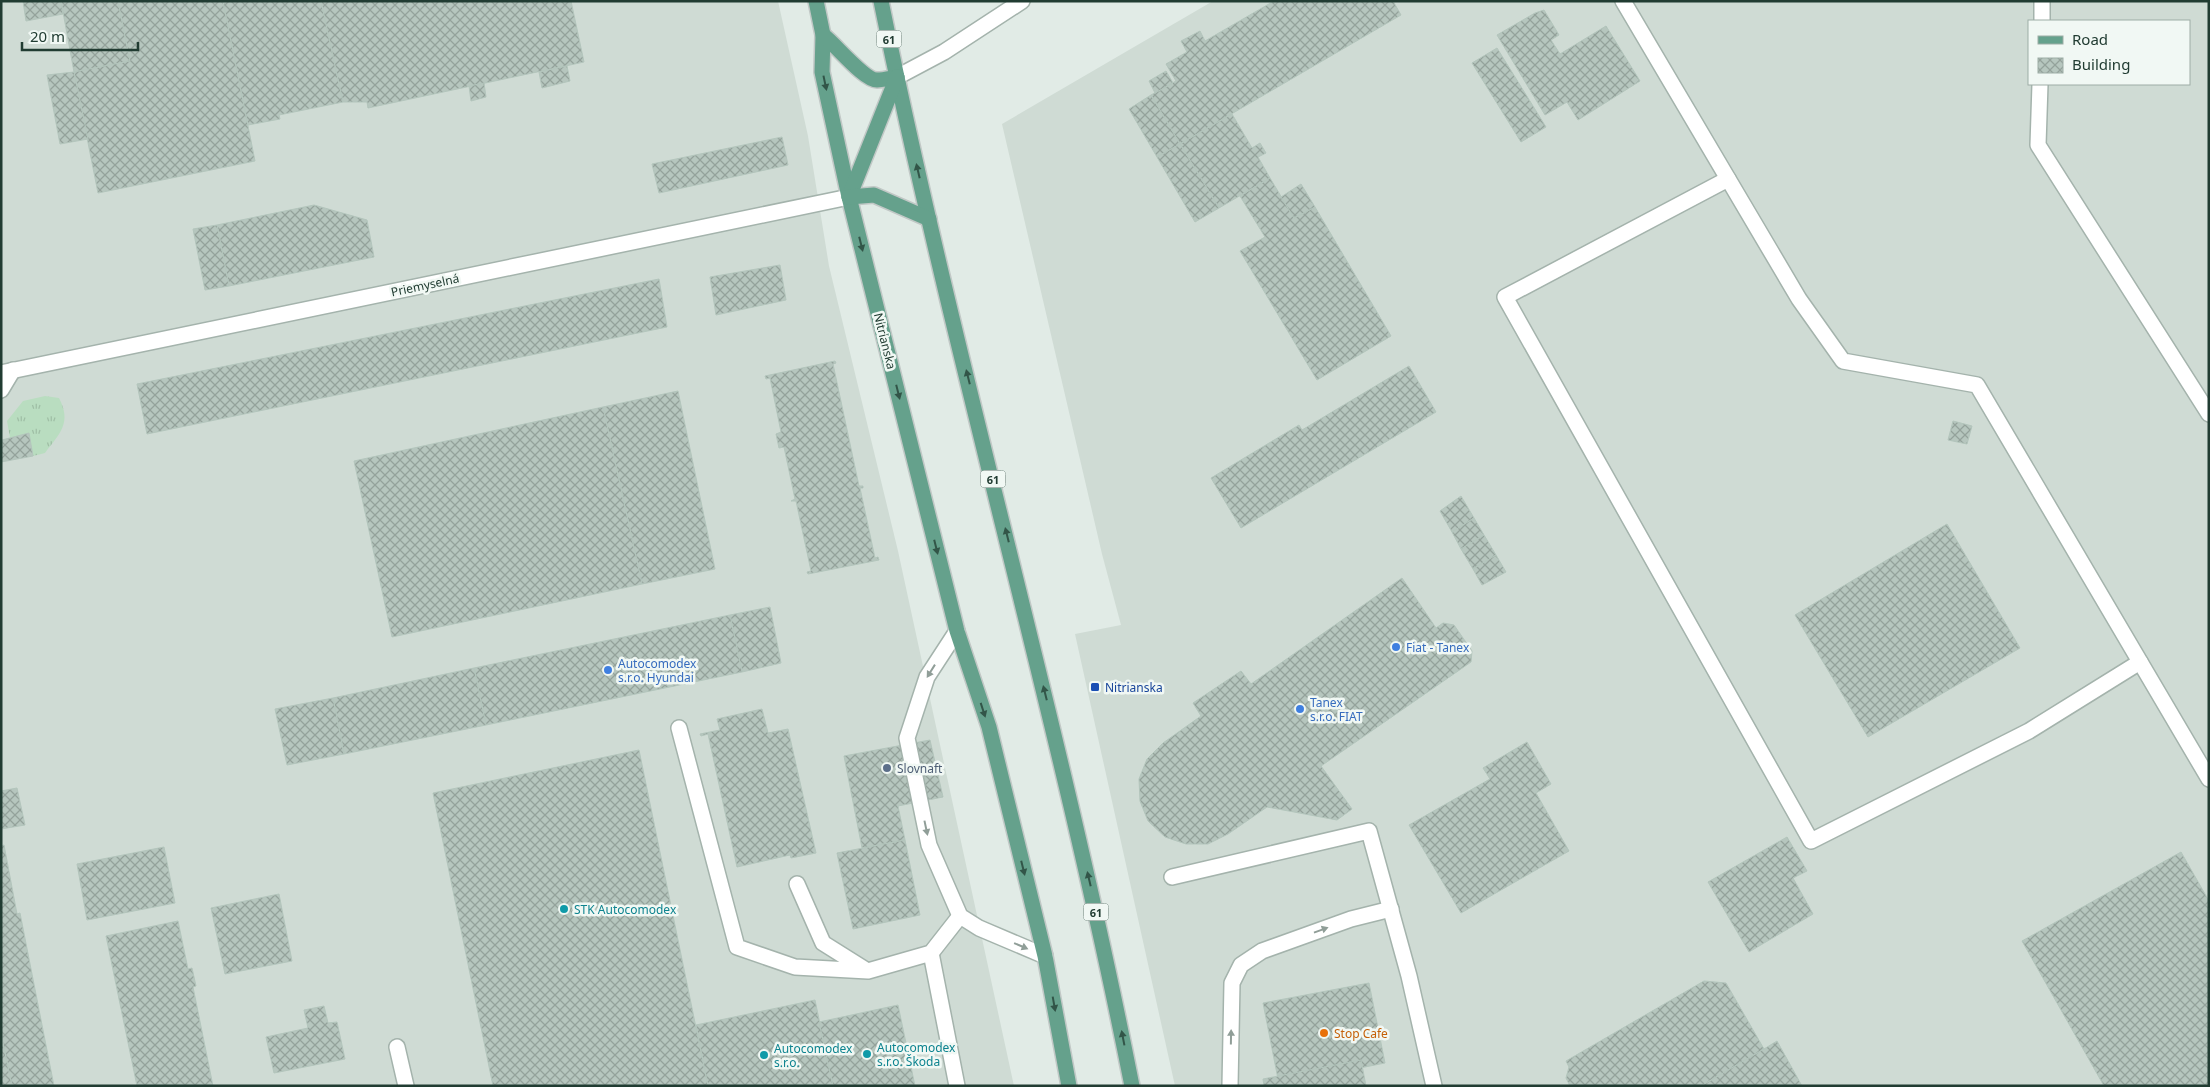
<svg xmlns="http://www.w3.org/2000/svg" width="2210" height="1087" font-family="'Noto Sans',sans-serif">
  <style>
    .built { fill: #cfdbd4; fill-rule: evenodd }
    .grass { fill: url(#grass-tufts) }
    .building { fill: url(#building-cross-hatch); stroke: #b3c5bc }
    .lines { fill: none; stroke-linecap: round; stroke-linejoin: round }
    .minor-casing { stroke: #a4b3ac; stroke-width: 18 }
    .major-casing { stroke: #c1c8c6; stroke-width: 18 }
    .minor { stroke: #fff; stroke-width: 15 }
    .major { stroke: #65a18c; stroke-width: 15 }
    .oneway { fill: #325548 }
    .oneway2 { fill: #909e98 }
    .shop-dot { fill: #3f7fe0; stroke: #f1f8f4; stroke-width: 2 }
    .transit-dot { fill: #1a4fb4; stroke: #f1f8f4; stroke-width: 2 }
    .service-dot { fill: #5c6f8a; stroke: #f1f8f4; stroke-width: 2 }
    .culture-dot { fill: #0f9aa8; stroke: #f1f8f4; stroke-width: 2 }
    .food-dot { fill: #e8710a; stroke: #f1f8f4; stroke-width: 2 }
    .labels { text-anchor: middle; dominant-baseline: central; stroke-width: 5; stroke-linejoin: round; paint-order: stroke }
    .shield { fill: #f1f8f4; stroke: #5f746c; stroke-width: 1 }
    .shield-label { font-size: 11px; font-weight: bold; fill: #213c32 }
    .street-label { font-size: 12px; fill: #213c32; stroke: #f1f8f4 }
    .shop-label { font-size: 12px; fill: #366cbe; stroke: #f1f8f4; text-anchor: start }
    .transit-label { font-size: 12px; fill: #164399; stroke: #f1f8f4; text-anchor: start }
    .service-label { font-size: 12px; fill: #4e5e75; stroke: #f1f8f4; text-anchor: start }
    .culture-label { font-size: 12px; fill: #0d838f; stroke: #f1f8f4; text-anchor: start }
    .food-label { font-size: 12px; fill: #c56008; stroke: #f1f8f4; text-anchor: start }
  </style>
  <defs>
    <pattern id="grass-tufts" width="24" height="20" patternUnits="userSpaceOnUse" patternTransform="scale(1.25)"><rect width="24" height="20" fill="#b9ddc0"/><path d="M3 7l-1-3M5 7V3M7 7l1-3M15 17l-1-3M17 17v-4M19 17l1-3" fill="none" stroke="#9fbfa5"/></pattern>
    <pattern id="building-cross-hatch" width="8" height="8" patternUnits="userSpaceOnUse" patternTransform="scale(1.25)"><rect width="8" height="8" fill="#b6c6be"/><path d="M0 0l8 8M0 8l8-8" fill="none" stroke="#94a29b"/></pattern>
  </defs>
  <rect width="100%" height="100%" fill="#e1ebe6"/>
  <g class="built">
    <polygon points="1,1 778,1 808,136 829,266 898,551 1014,1086 1,1086"/>
    <path d="M1213,1H2209V1086H1175L1075,634L1121,625L1102,554L1002,124ZM2029,21H2189V84H2029Z"/>
  </g>
  <path class="grass" d="M45,396L59,398C72,423 60,433 45,453L33,456L29,433L10,438L7,421L23,401Z"/>
  <g class="building">
    <polygon points="23,1 61,1 63,14 26,21"/>
    <polygon points="61,1 118,1 130,61 74,72"/>
    <polygon points="118,1 223,1 255,161 98,193 74,72 130,61"/>
    <polygon points="223,1 321,1 343,102 279,115 280,119 248,125"/>
    <polygon points="321,1 571,1 584,62 368,108 367,102 343,102"/>
    <polygon points="1274,1 1393,1 1401,15 1180,144 1151,95 1176,81 1166,64 1187,52 1181,41 1200,31 1205,41"/>
    <polygon points="1544,10 1559,35 1551,40 1560,54 1606,26 1640,81 1578,120 1567,102 1545,115 1497,35 1535,13"/>
    <polygon points="1497,48 1546,127 1521,142 1472,63"/>
    <polygon points="567,66 570,81 542,88 539,72"/>
    <polygon points="1166,71 1173,83 1155,93 1149,81"/>
    <polygon points="74,72 88,139 60,144 47,75"/>
    <polygon points="484,83 486,97 471,101 469,86"/>
    <polygon points="1151,95 1180,144 1157,157 1129,109"/>
    <polygon points="1232,114 1252,148 1260,143 1266,153 1258,157 1270,178 1219,208 1180,144"/>
    <polygon points="782,137 788,165 659,193 652,164"/>
    <polygon points="1180,144 1219,208 1195,222 1157,157"/>
    <polygon points="1270,178 1294,218 1315,207 1391,336 1317,380 1240,251 1265,237 1240,196"/>
    <polygon points="1301,184 1315,207 1294,218 1281,197"/>
    <polygon points="314,205 367,220 374,257 229,286 217,225"/>
    <polygon points="217,225 229,286 205,290 193,229"/>
    <polygon points="780,265 786,300 716,315 710,277"/>
    <polygon points="659,279 667,327 147,434 137,384"/>
    <polygon points="835,361 836,363 833,364 859,486 863,486 863,488 860,488 875,558 878,557 879,560 808,574 807,572 811,571 796,501 791,501 795,499 784,447 779,448 776,434 781,432 770,378 766,379 765,376"/>
    <polygon points="1409,366 1436,412 1241,528 1211,478 1299,425 1302,430"/>
    <polygon points="678,391 715,569 642,584 603,407"/>
    <polygon points="603,407 642,584 392,637 354,461"/>
    <polygon points="1953,421 1972,426 1967,444 1948,440"/>
    <polygon points="29,433 33,456 1,462 2,440"/>
    <polygon points="1461,496 1474,518 1452,532 1440,511"/>
    <polygon points="1474,518 1484,535 1461,549 1452,532"/>
    <polygon points="1947,524 2020,648 1868,737 1795,615"/>
    <polygon points="1484,535 1496,555 1473,569 1461,549"/>
    <polygon points="1496,555 1506,572 1482,585 1473,569"/>
    <polygon points="1402,578 1436,628 1443,623 1454,625 1472,651 1471,662 1321,766 1352,809 1337,820 1267,807 1228,834 1208,844 1186,844 1165,837 1148,821 1140,801 1139,779 1147,759 1163,743 1201,716 1193,703 1241,671 1251,684"/>
    <polygon points="770,607 781,663 742,672 730,615"/>
    <polygon points="730,615 742,672 486,725 474,668"/>
    <polygon points="474,668 486,725 344,754 333,698"/>
    <polygon points="333,698 344,754 287,765 275,709"/>
    <polygon points="762,709 768,733 788,729 816,853 791,858 790,855 737,867 708,734 701,736 700,734 720,730 717,719"/>
    <polygon points="930,740 943,797 898,806 905,840 862,848 844,756"/>
    <polygon points="1527,742 1551,784 1536,793 1569,851 1461,913 1409,825 1490,779 1483,768"/>
    <polygon points="639,750 708,1086 493,1086 433,793"/>
    <polygon points="17,788 25,825 1,829 1,791"/>
    <polygon points="1787,837 1807,871 1793,878 1813,914 1749,952 1708,882"/>
    <polygon points="905,840 920,915 853,929 837,853"/>
    <polygon points="4,845 17,914 20,913 54,1086 12,1086 1,1034 1,846"/>
    <polygon points="164,847 175,903 87,920 77,864"/>
    <polygon points="2181,852 2209,901 2209,1086 2104,1086 2022,941"/>
    <polygon points="279,894 292,961 225,974 211,908"/>
    <polygon points="178,921 188,969 192,968 196,986 193,987 213,1086 137,1086 106,936"/>
    <polygon points="1704,981 1726,983 1764,1049 1701,1086 1570,1086 1566,1078 1569,1067 1566,1061"/>
    <polygon points="1369,983 1385,1063 1279,1084 1263,1003"/>
    <polygon points="815,1000 833,1086 708,1086 696,1025"/>
    <polygon points="898,1005 915,1086 833,1086 819,1022"/>
    <polygon points="324,1006 328,1023 337,1022 345,1059 274,1073 266,1037 308,1028 304,1010"/>
    <polygon points="1,1034 12,1086 1,1086"/>
    <polygon points="1777,1041 1802,1086 1701,1086 1764,1049"/>
    <polygon points="1361,1060 1366,1086 1264,1086 1263,1079"/>
  </g>
  <g class="lines">
    <g class="minor-casing">
      <g id="minor">
        <polyline points="1623,1 1799,299 1843,361 1977,385 2209,779"/>
        <polyline points="2042,21 2042,1"/>
        <polyline points="897,77 944,52 1022,1"/>
        <polyline points="2040,84 2038,145 2209,414"/>
        <polyline points="1728,179 1505,297 1811,841 2029,731 2140,662"/>
        <polyline points="1,373 849,197"/>
        <polyline points="1,390 13,370"/>
        <polyline points="957,631 927,677 907,738 929,845 960,916 979,928 1045,956"/>
        <polyline points="679,728 737,947 795,967 868,971 931,953 960,916"/>
        <polyline points="1172,877 1369,831 1409,976 1434,1086"/>
        <polyline points="797,884 823,943 866,970"/>
        <polyline points="931,953 957,1086"/>
        <polyline points="397,1047 406,1086"/>
        <polyline points="1230,1086 1232,983 1241,965 1262,951 1351,919 1391,909"/>
      </g>
    </g>
    <g class="major-casing">
      <g id="major">
        <polyline points="816,1 823,35 822,72 849,197 957,631 989,727 1045,956 1069,1086"/>
        <path d="M881,1C955,365 1060,722 1132,1086"/>
        <path d="M823,35C836,45 864,80 877,80C883,80 891,78 897,77"/>
        <polyline points="849,197 897,77"/>
        <polyline points="849,197 874,195 929,219"/>
      </g>
    </g>
    <use href="#minor" class="minor"/>
    <use href="#major" class="major"/>
  </g>
  <defs><path id="oneway-solid" d="M-6-.8H1V-3.2L6.5 0L1 3.2V.8H-6Z" transform="scale(1.25)"/></defs>
  <g class="oneway">
    <use href="#oneway-solid" transform="translate(825 83) rotate(78)"/>
    <use href="#oneway-solid" transform="translate(918 171) rotate(-103)"/>
    <use href="#oneway-solid" transform="translate(861 244) rotate(76)"/>
    <use href="#oneway-solid" transform="translate(968 377) rotate(-104)"/>
    <use href="#oneway-solid" transform="translate(898 392) rotate(76)"/>
    <use href="#oneway-solid" transform="translate(1007 535) rotate(-104)"/>
    <use href="#oneway-solid" transform="translate(936 547) rotate(76)"/>
    <use href="#oneway-solid" transform="translate(1045 693) rotate(-104)"/>
    <use href="#oneway-solid" transform="translate(983 710) rotate(72)"/>
    <use href="#oneway-solid" transform="translate(1023 868) rotate(76)"/>
    <use href="#oneway-solid" transform="translate(1089 879) rotate(-103)"/>
    <use href="#oneway-solid" transform="translate(1054 1004) rotate(80)"/>
    <use href="#oneway-solid" transform="translate(1123 1038) rotate(-101)"/>
  </g>
  <g class="oneway2">
    <use href="#oneway-solid" transform="translate(931 671) rotate(122)"/>
    <use href="#oneway-solid" transform="translate(926 828) rotate(78)"/>
    <use href="#oneway-solid" transform="translate(1321 930) rotate(-20)"/>
    <use href="#oneway-solid" transform="translate(1021 946) rotate(23)"/>
    <use href="#oneway-solid" transform="translate(1231 1037) rotate(-89)"/>
  </g>
  <g class="shop-dot">
    <circle cx="1396" cy="647" r="5"/>
    <circle cx="608" cy="670" r="5"/>
    <circle cx="1300" cy="709" r="5"/>
  </g>
  <rect class="transit-dot" x="1090" y="682" width="10" height="10" rx="2.5"/>
  <circle class="service-dot" cx="887" cy="768" r="5"/>
  <g class="culture-dot">
    <circle cx="564" cy="909" r="5"/>
    <circle cx="867" cy="1054" r="5"/>
    <circle cx="764" cy="1055" r="5"/>
  </g>
  <circle class="food-dot" cx="1324" cy="1033" r="5"/>
  <g class="labels">
    <g class="shield">
      <rect x="876.5" y="30.5" width="25" height="17" rx="4"/>
      <rect x="980.5" y="470.5" width="25" height="17" rx="4"/>
      <rect x="1083.5" y="903.5" width="25" height="17" rx="4"/>
    </g>
    <g class="shield-label">
      <text x="889" y="39">61</text>
      <text x="993" y="479">61</text>
      <text x="1096" y="912">61</text>
    </g>
    <g class="street-label">
      <text transform="translate(425 285) rotate(-12)">Priemyselná</text>
      <text transform="translate(885 341) rotate(76)">Nitrianska</text>
    </g>
    <g class="shop-label">
      <text x="1406" y="647">Fiat - Tanex</text>
      <text x="618" y="663">Autocomodex<tspan x="618" dy="14">s.r.o. Hyundai</tspan></text>
      <text x="1310" y="702">Tanex<tspan x="1310" dy="14">s.r.o. FIAT</tspan></text>
    </g>
    <g class="transit-label">
      <text x="1105" y="687">Nitrianska</text>
    </g>
    <g class="service-label">
      <text x="897" y="768">Slovnaft</text>
    </g>
    <g class="culture-label">
      <text x="574" y="909">STK Autocomodex</text>
      <text x="877" y="1047">Autocomodex<tspan x="877" dy="14">s.r.o. Škoda</tspan></text>
      <text x="774" y="1048">Autocomodex<tspan x="774" dy="14">s.r.o.</tspan></text>
    </g>
    <g class="food-label">
      <text x="1334" y="1033">Stop Cafe</text>
    </g>
  </g>
  <rect width="2210" height="1087" fill="none" stroke="#213c32" stroke-width="5"/>
  <rect x="2028" y="20" width="162" height="65" fill="#f1f8f4" stroke="#9eada6"/>
  <rect x="2038" y="36" width="25" height="8" fill="#65a18c" stroke="#9eada6"/>
  <text x="2072" y="45" font-size="15" fill="#213c32">Road</text>
  <rect x="2038" y="58" width="25" height="15" fill="url(#building-cross-hatch)" stroke="#9eada6"/>
  <text x="2072" y="70" font-size="15" fill="#213c32">Building</text>
  <path d="M22 42v8h116v-8" fill="none" stroke="#213c32" stroke-width="2.5"/>
  <text x="30" y="42" font-size="15" fill="#213c32" stroke="#f1f8f4" stroke-width="4" paint-order="stroke">20 m</text>
</svg>
